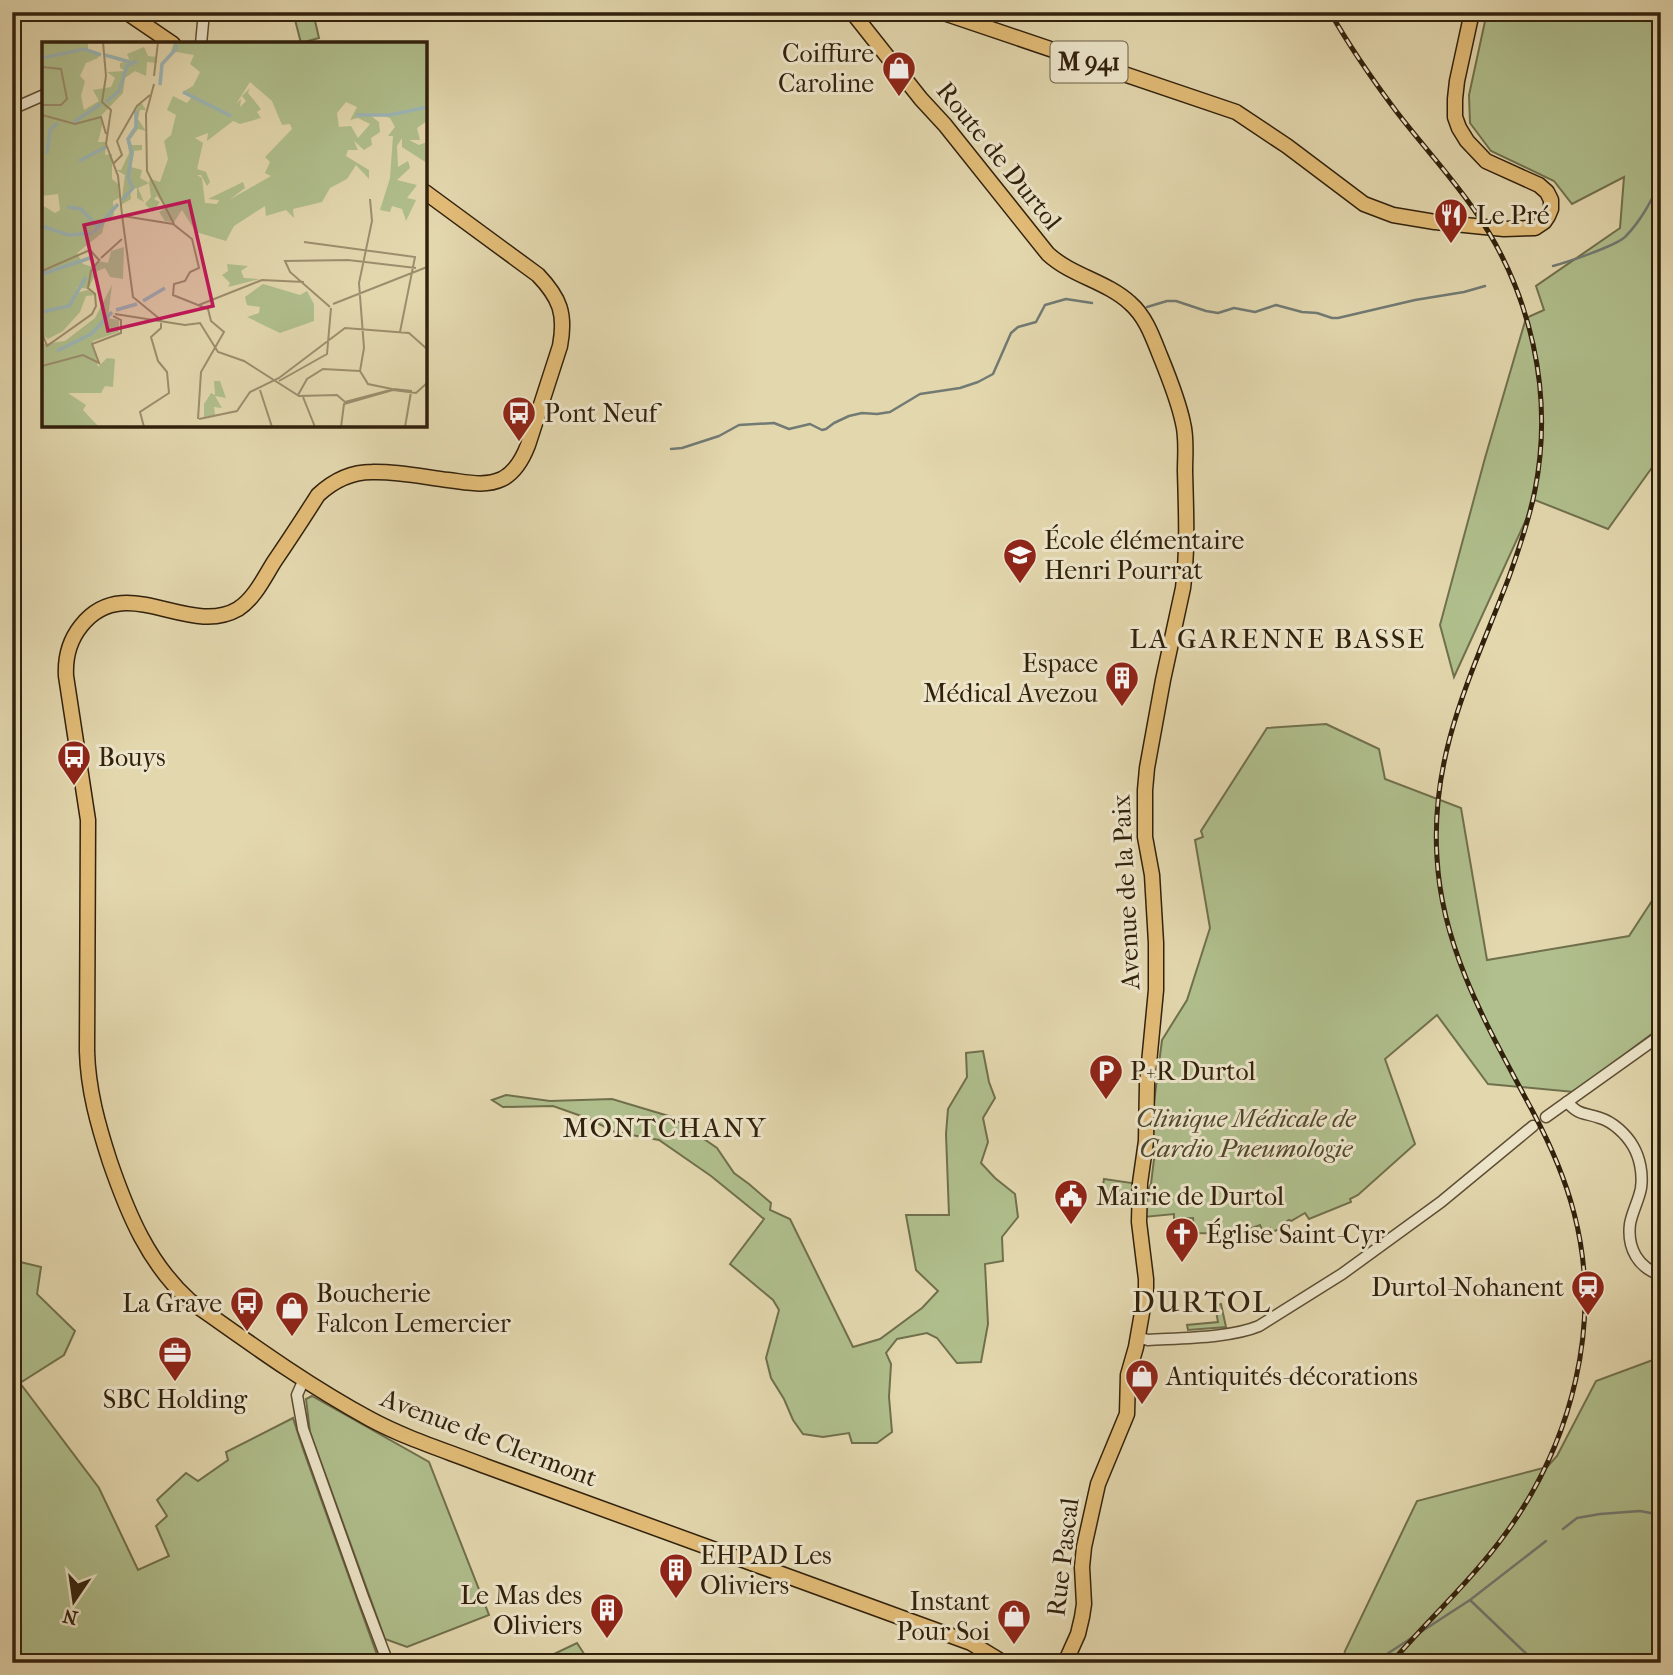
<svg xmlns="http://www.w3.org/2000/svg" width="1673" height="1675" font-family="'IM FELL French Canon',serif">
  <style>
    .green { fill: #b0bf8d; stroke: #70704c; stroke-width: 2 }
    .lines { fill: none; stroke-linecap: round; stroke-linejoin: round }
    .stream { stroke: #717a73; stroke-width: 2.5 }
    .minor-casing { stroke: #5e4e34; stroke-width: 13 }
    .major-casing { stroke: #31210c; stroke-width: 17 }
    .minor { stroke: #ede5ca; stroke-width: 10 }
    .major { stroke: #e2bc77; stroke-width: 14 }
    .rail-casing { stroke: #31210c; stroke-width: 5 }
    .rail { stroke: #ede5ca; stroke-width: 2.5; stroke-dasharray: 8; stroke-linecap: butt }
    .labels { text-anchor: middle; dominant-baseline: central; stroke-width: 6; stroke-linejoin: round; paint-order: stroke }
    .shield { fill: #ede5ca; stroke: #695c45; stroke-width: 2 }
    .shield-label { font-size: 24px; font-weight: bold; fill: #31210c }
    .poi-label { font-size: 26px; fill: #31210c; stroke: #ede5ca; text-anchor: start }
    .street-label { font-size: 26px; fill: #31210c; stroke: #ede5ca }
    .park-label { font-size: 26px; font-style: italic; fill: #51482c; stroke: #ede5ca }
    .neighbourhood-label { font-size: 28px; letter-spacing: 2px; fill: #31210c; stroke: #ede5ca }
    .quarter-label { font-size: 30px; letter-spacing: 2px; fill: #31210c; stroke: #ede5ca }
    .inset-river { fill: none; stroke: #9cb6b7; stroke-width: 3.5 }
    .inset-road { fill: none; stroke: #9c8e6d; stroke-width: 2 }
    .view { fill: #c2185b; fill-opacity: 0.15; stroke: #c2185b; stroke-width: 3.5 }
    .inset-edge { fill: none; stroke: #31210c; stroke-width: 3.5 }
  </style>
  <rect width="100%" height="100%" fill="#e3d7ae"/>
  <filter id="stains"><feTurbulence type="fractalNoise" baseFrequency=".00286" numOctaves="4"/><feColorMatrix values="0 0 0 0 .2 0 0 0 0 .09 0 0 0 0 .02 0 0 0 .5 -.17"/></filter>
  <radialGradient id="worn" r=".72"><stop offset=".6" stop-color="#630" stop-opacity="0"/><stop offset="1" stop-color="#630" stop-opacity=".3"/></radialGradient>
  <g class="green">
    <polygon points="293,12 313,12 319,38 301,43"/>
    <polygon points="1487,12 1661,12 1661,455 1608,529 1535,500 1454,677 1440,625 1485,458 1526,318 1544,310 1536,286 1620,228 1624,177 1572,204 1554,181 1491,151 1470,123 1469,95"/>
    <polygon points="1326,724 1379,749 1385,779 1461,808 1487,960 1629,936 1661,887 1661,1027 1574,1092 1488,1084 1437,1015 1385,1059 1415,1144 1358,1195 1350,1199 1351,1202 1309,1219 1305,1213 1291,1221 1289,1220 1281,1225 1281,1228 1271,1233 1270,1228 1262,1230 1260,1225 1236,1234 1194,1233 1193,1218 1174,1219 1174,1214 1144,1217 1145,1195 1151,1184 1154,1159 1152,1118 1162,1040 1187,1000 1210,928 1195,840 1203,837 1201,831 1267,728"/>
    <polygon points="983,1051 989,1082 995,1098 983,1118 988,1142 981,1163 995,1178 1015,1194 1018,1217 1002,1237 1003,1261 985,1264 988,1324 981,1362 957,1363 937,1338 927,1333 897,1339 886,1353 891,1364 889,1397 892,1432 877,1443 852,1443 849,1433 823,1437 803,1434 793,1420 784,1399 771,1378 766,1358 779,1310 773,1300 730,1264 764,1219 711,1176 659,1140 615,1132 587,1118 553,1106 503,1107 492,1100 506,1095 550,1101 612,1099 672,1117 717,1148 734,1173 749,1184 771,1203 770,1210 790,1219 853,1347 880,1339 922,1308 938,1291 916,1270 906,1215 949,1215 946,1134 948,1109 967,1077 966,1053"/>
    <polygon points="1104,1179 1132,1183 1132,1205 1100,1203"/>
    <polygon points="12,1260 41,1267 37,1294 75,1331 64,1355 20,1383 99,1488 138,1570 169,1556 156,1526 167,1516 157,1500 186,1473 198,1481 228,1460 226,1452 293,1418 303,1449 380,1663 12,1663"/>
    <polygon points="1221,1304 1226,1327 1188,1330 1187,1325 1218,1322 1215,1306"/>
    <polygon points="1661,1357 1661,1663 1342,1663 1345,1651 1417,1501 1547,1467 1557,1456 1596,1381"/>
    <polygon points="312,1396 429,1462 489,1615 407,1647 385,1639 310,1432 306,1399"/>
    <polygon points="577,1643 590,1663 535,1663"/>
  </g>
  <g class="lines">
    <g class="stream">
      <path d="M1553,266C1568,262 1615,246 1625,237C1641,221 1651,201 1661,181"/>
      <polyline points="1147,307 1167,301 1176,301 1206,311 1218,313 1234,308 1255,312 1276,305 1302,312 1317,313 1332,318 1338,318 1415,300 1464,292 1485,286"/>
      <polyline points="671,449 682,448 719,436 739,425 774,423 789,429 810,424 822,430 826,429 834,423 849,416 862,413 877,414 890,412 920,394 960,388 978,382 993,374 1011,333 1018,327 1036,322 1045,305 1066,299 1092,303"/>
      <polyline points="1563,1529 1577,1518 1600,1514 1640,1511 1661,1515"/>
      <polyline points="1470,1600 1536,1663"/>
      <polyline points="1373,1663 1470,1600 1546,1541"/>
    </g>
    <g class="minor-casing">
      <g id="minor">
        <polyline points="201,44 204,12"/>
        <polyline points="12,109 44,95"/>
        <path d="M1567,1102C1580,1116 1583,1112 1600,1118C1613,1122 1626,1134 1633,1146C1640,1158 1643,1174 1641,1188C1639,1200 1632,1212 1630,1224C1627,1248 1638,1268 1661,1275"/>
        <polyline points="1546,1117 1661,1035"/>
        <path d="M1137,1337L1148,1340C1180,1338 1231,1338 1259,1326L1342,1274L1441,1202L1533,1126"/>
        <polyline points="304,1379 297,1395 303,1429 363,1597 388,1663"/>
      </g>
    </g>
    <g class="major-casing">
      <g id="major">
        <polyline points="126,12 173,44"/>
        <path d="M852,12L921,99L945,125L1048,254C1072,276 1106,281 1130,303C1145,316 1152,335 1159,353C1168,375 1178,399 1183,423C1187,439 1185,455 1185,471C1186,510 1188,549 1183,588L1163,680L1147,768L1145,790V837L1152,875L1156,943V990L1147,1084L1146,1141L1140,1183L1139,1222L1146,1279V1290L1136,1347L1128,1375L1127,1414L1098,1484L1084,1547L1082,1567L1084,1604L1082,1617L1078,1634L1065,1663"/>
        <polyline points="941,12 1236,112 1287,146 1364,204 1393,215 1435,222 1504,229 1535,228 1544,222 1548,216 1551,209 1551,200 1547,192 1539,185 1486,161 1467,141 1459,128 1455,117 1455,99 1457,81 1472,12"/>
        <path d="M425,192L538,275C560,298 566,314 560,346L528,445C523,458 516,472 502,479C485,487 466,482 448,480C424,477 397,471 372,472C352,472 333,481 318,495C304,517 289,540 274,562C264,578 254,599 238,609C188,638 125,570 81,626C69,641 65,657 66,676L88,820L87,1051C88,1090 98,1125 110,1162C128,1214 148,1263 190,1301C248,1342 307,1385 370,1419C407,1439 447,1451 485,1466L971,1643L1004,1663"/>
      </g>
    </g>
    <use href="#minor" class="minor"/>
    <use href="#major" class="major"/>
    <g class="rail-casing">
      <path id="rail" d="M1330,12C1350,47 1372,79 1396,111C1422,145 1451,176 1475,211C1531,292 1554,393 1535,490C1529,520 1519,549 1509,577C1473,672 1430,753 1437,858C1442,951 1490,1031 1533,1112C1550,1144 1565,1178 1574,1213C1603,1323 1572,1442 1506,1533C1472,1580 1429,1619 1391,1663"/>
    </g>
    <use href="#rail" class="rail"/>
  </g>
  <defs>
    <g id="shop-pin" transform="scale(1.75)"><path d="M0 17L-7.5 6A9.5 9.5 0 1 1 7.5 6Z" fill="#8f2418" stroke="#ede5ca"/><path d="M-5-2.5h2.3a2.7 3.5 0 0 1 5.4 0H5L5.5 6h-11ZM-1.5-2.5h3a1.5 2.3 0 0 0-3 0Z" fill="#fff"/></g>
    <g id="restaurant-pin" transform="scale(1.75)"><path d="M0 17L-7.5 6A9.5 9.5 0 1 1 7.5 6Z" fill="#8f2418" stroke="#ede5ca"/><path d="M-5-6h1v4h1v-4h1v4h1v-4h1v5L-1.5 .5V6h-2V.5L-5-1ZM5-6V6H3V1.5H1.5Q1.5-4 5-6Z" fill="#fff"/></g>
    <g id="bus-pin" transform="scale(1.75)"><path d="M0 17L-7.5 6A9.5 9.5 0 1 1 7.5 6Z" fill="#8f2418" stroke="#ede5ca"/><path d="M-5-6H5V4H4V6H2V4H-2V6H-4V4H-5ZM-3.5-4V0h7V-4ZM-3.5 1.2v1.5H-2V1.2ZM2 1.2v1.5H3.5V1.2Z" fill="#fff"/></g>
    <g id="school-pin" transform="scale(1.75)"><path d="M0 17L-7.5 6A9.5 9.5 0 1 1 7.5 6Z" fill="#8f2418" stroke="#ede5ca"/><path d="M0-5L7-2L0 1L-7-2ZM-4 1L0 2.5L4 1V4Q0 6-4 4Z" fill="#fff"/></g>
    <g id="building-pin" transform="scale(1.75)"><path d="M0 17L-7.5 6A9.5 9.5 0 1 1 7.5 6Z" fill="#8f2418" stroke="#ede5ca"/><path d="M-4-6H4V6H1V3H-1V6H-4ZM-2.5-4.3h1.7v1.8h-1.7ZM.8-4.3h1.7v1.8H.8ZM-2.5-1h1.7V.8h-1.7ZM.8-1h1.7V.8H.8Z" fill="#fff"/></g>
    <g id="parking-pin" transform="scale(1.75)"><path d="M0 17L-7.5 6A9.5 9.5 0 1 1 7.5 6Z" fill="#8f2418" stroke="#ede5ca"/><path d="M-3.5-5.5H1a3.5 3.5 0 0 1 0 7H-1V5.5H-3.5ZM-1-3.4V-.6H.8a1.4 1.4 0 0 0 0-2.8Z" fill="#fff"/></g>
    <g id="civic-pin" transform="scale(1.75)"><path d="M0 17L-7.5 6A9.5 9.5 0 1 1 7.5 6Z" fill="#8f2418" stroke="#ede5ca"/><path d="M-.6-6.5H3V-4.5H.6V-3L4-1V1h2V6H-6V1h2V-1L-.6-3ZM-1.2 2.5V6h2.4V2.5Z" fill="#fff"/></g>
    <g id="church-pin" transform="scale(1.75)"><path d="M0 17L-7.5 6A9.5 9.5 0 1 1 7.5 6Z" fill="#8f2418" stroke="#ede5ca"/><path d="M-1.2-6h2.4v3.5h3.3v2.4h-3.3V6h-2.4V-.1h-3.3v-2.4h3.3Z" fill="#fff"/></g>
    <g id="station-pin" transform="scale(1.75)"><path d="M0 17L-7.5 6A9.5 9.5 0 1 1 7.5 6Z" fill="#8f2418" stroke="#ede5ca"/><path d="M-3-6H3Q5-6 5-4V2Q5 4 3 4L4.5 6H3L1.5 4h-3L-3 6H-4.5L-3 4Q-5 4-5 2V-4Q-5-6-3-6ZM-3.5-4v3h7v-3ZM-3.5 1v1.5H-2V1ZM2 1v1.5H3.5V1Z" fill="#fff"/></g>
    <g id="office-pin" transform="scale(1.75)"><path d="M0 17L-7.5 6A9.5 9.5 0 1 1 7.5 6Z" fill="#8f2418" stroke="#ede5ca"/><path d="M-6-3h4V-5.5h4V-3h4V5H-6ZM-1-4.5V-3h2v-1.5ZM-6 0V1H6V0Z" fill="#fff"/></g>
  </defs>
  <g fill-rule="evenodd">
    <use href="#shop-pin" x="899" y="68"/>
    <use href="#restaurant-pin" x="1451" y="215"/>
    <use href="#bus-pin" x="519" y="413"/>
    <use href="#school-pin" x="1020" y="555"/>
    <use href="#building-pin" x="1122" y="678"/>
    <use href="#bus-pin" x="74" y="757"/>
    <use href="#parking-pin" x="1106" y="1071"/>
    <use href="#civic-pin" x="1071" y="1196"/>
    <use href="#church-pin" x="1182" y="1234"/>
    <use href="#station-pin" x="1588" y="1287"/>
    <use href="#bus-pin" x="247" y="1303"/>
    <use href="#shop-pin" x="292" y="1308"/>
    <use href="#office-pin" x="175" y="1353"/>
    <use href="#shop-pin" x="1142" y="1376"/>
    <use href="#building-pin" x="676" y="1570"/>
    <use href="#building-pin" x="607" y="1610"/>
    <use href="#shop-pin" x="1014" y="1616"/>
  </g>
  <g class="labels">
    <rect class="shield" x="1050.5" y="41.5" width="77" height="41" rx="5"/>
    <g class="shield-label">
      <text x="1089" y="62">M 941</text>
    </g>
    <g class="poi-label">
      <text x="874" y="53" text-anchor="end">Coiffure<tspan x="874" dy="30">Caroline</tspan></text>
      <text x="1476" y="215">Le Pré</text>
      <text x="544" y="413">Pont Neuf</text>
      <text x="1044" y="540">École élémentaire<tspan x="1044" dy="30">Henri Pourrat</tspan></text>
      <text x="1098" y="663" text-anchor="end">Espace<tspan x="1098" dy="30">Médical Avezou</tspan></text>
      <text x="98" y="757">Bouys</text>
      <text x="1130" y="1071">P+R Durtol</text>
      <text x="1096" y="1196">Mairie de Durtol</text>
      <text x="1206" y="1234">Église Saint-Cyr</text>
      <text x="1564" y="1287" text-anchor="end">Durtol-Nohanent</text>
      <text x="316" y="1293">Boucherie<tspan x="316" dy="30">Falcon Lemercier</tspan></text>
      <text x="222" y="1303" text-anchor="end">La Grave</text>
      <text x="1166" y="1376">Antiquités-décorations</text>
      <text x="175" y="1399" text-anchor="middle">SBC Holding</text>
      <text x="700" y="1555">EHPAD Les<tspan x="700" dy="30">Oliviers</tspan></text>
      <text x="582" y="1595" text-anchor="end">Le Mas des<tspan x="582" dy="30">Oliviers</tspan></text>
      <text x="990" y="1601" text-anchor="end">Instant<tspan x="990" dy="30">Pour Soi</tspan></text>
    </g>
    <g class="street-label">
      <text transform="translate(999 156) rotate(51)">Route de Durtol</text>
      <text transform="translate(1126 892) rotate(-93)">Avenue de la Paix</text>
      <text transform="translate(489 1438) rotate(21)">Avenue de Clermont</text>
      <text transform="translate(1063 1557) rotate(-83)">Rue Pascal</text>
    </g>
    <g class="park-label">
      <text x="1246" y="1118">Clinique Médicale de<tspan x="1246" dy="30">Cardio Pneumologie</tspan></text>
    </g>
    <g class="neighbourhood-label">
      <text x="1278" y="638">LA GARENNE BASSE</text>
      <text x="665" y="1127">MONTCHANY</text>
    </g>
    <g class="quarter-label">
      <text x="1202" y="1302">DURTOL</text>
    </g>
  </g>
  <g transform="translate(42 42)">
    <rect width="385" height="385" fill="#e3d7ae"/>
    <path d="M0,0H46V7L58,11L56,16L44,21L38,34L43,39L39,54L42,68L57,59L51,48L69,45L73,36L65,30L83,29L78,26V21L88,19L85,12L102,5L106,14L115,15V21L105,20L104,34L93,29L83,36L81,51L58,75L61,80L56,100H64L63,113L70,112V137L76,142L77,156L71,159L72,173L63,180L60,191L35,211L41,222L51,225L56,219L66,221L69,209L82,205L81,237L68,235L63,226L55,229L46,247L35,245L34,251L46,248L53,253L44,254L38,270L21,289L6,297L0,292V163L13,171L18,168L16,152L0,154ZM132,0H385V79L375,86L378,98H367L377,103L385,100V121L360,105V96L355,104L356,125L366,119L368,126L355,138L375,143L365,156L374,158L364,179L360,167L350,164L348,170L338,168L348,136L351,94H346L353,85L348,76L337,72L329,74L337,80L338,90L329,96L330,103L322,108L312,99L316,108H306L304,114L327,128V137L314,123L305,137L288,146L280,160L251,167L252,176L244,168L224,174L223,164L192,184L184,199L154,190L140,168L132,180L123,179L117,170L124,166L115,154L112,157L118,160L111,170L103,162L109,155L107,141L108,137L118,140L126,117L122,99L129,93L134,73L125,68L131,54L145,61L149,56L142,49L151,44L158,30L148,22L152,13L129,9ZM208,40L230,59L240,83L248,82L250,87L223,115L228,120L223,131L229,134L187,158L203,146L201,140L166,157L177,158L175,162L163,161L160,136L155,133H159L165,144L168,140L164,130L155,127L161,101L153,96L166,91L165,99L191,79L198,82L219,76L215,70L219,67L206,51L208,46L200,54L204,59L198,65L199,57L194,62ZM304,60L315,65L308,78L316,76L328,82L316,96L309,84L297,85L295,71ZM99,60L104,68H98L96,77L104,89L96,87L88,98L90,103H100V108L92,109L89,125L100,128L98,136L107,141L96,146L102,160L95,156V146H88L89,157L79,163L83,133L74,128H79L87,111L85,97L95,85L93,70ZM185,222L206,224L199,229L202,236L218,237L186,245L188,241L180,233L186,229ZM221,242L258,253L265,249L272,262V279L238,291L205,275L217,271L218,265L205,263L203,255ZM70,243L66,276L77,278V290L51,299L56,325L65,316L73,317L71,345L63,344L59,351H26L44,363L41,368L57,385H0V298L1,302L23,299L53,276ZM172,339H178L184,356L173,354L180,366L172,365L173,373L162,375V362L169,351L173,353Z" fill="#b0bf8d" fill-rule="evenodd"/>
    <path class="inset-river" d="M63,13L88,20M0,16L42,7L59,13M118,43L120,22L134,7V0M141,50L189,74M64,60L77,49L85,24L95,19M314,73H348L385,65M32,80L59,62M5,112L8,88L16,81M37,119L64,105M80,158L91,146L86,136L90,111L86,97L94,85V69M25,165L39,167L56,185M0,184L26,193L51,191M52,190L76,162M0,232L48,216M101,259L123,246M74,268L95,262M0,270L27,264L44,235M15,309L49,292L70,270"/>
    <path class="inset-road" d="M61,0L64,34L60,60L69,68L64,102L76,134L80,173M0,25L19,27L25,57L19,63H0M112,34L116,0M112,42L104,72L105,129L132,182M0,73L33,82L59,75L64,92M72,121L80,113L75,99L95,64L108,53M328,157L330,179L317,241L322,306L318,329L326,342L350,347M80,173L91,255L119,278M81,174L131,182L150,197L157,226L148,230L143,239L132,242L131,253L166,267L169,279L182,290L159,330L156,377M262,200L373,215L358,290M59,216L80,197M0,229L48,208L57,218M291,262L385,225M157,263L220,238L262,240M288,265L248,230L243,219L306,218L374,226M73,272L143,283L158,281L176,310L202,319L257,354L295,353L303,360L352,347L370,349M0,291L5,304L50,272L54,264L53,252L46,246L49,229L58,217M0,324L41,313L57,321L50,302L79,291V278L71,274M237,339L285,312L289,266M218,348L230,385M256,353L265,337L281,327L318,329M261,355L273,385M157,377L195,369L208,350L237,336L303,286L367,291L385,307M102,385L98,370L127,351L125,330L116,319L109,295L119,286V278M299,385L302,362L351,348L374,351L385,341M363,385L369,350"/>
    <path class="view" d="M147,159L171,264L66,289L42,183Z"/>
    <rect width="385" height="385" class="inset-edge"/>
  </g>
  <rect width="1673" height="1675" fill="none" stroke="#e3d7ae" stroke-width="42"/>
  <rect x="14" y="14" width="1645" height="1647" fill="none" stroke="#31210c" stroke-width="3.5"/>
  <rect x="21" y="21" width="1631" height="1633" fill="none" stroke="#31210c" stroke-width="2"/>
  <g transform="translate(74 1601) rotate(193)" stroke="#ede5ca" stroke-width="5" paint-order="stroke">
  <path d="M0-5L12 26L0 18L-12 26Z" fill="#31210c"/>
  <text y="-10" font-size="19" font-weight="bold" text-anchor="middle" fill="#31210c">N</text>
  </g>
  <rect width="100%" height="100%" filter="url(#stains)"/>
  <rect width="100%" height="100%" fill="url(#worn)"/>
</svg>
